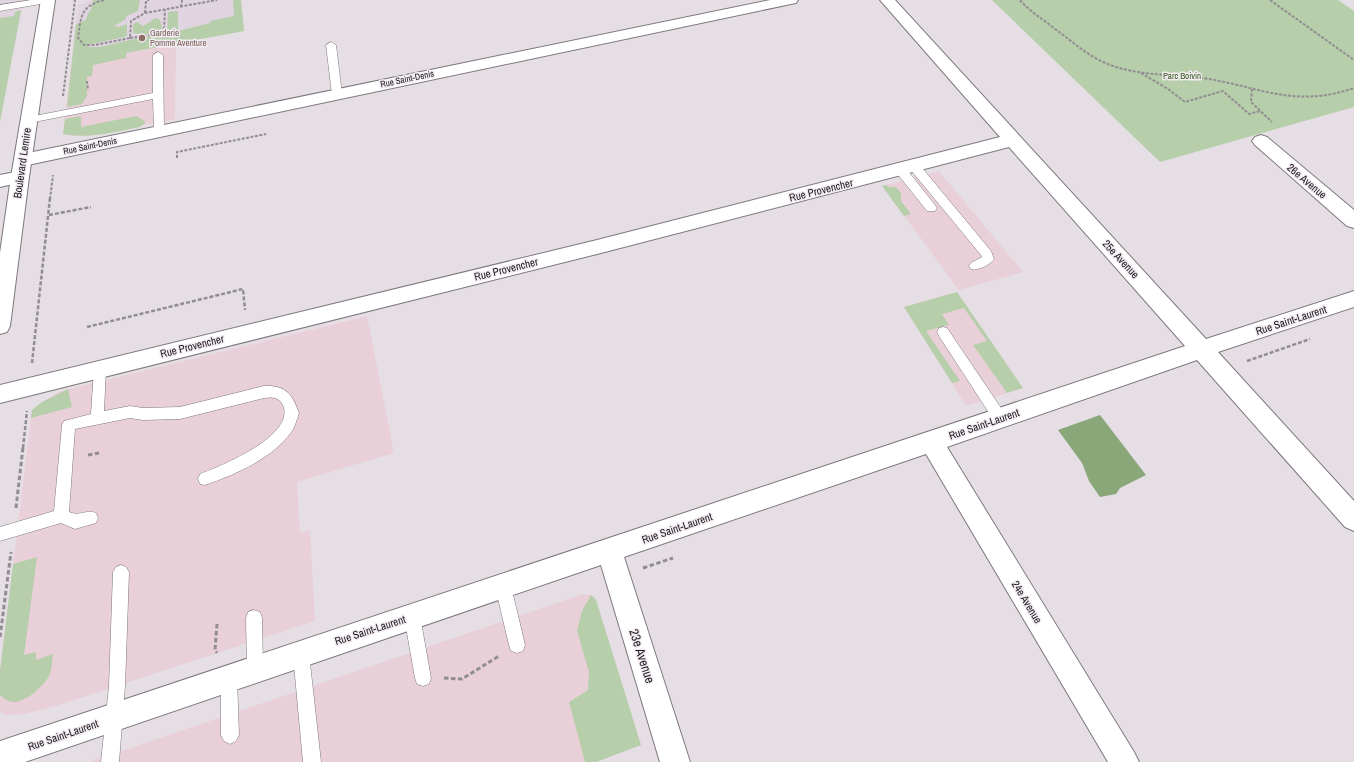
<svg xmlns="http://www.w3.org/2000/svg" width="1354" height="762" font-family="'Archivo Narrow',sans-serif">
  <style>
    .commercial { fill: #e9d0d8 }
    .built { fill: #e0d4e0 }
    .green { fill: #b6cea9 }
    .forest { fill: #8aa779 }
    .lines { fill: none; stroke-linecap: round; stroke-linejoin: round }
    .service-casing { stroke: #7e787e; stroke-width: 1 }
    .minor-casing { stroke: #7e787e; stroke-width: 2 }
    .secondary-casing { stroke: #7e787e; stroke-width: 2 }
    .path-far2 { stroke: #928d92; stroke-width: 2; stroke-dasharray: 3 1.5; stroke-linecap: butt }
    .path-far1 { stroke: #928d92; stroke-width: 2.5; stroke-dasharray: 4 2; stroke-linecap: butt }
    .path { stroke: #928d92; stroke-width: 3; stroke-dasharray: 4.5 2.5; stroke-linecap: butt }
    .service { fill: #fff; fill-rule: evenodd }
    .minor { fill: #fff; fill-rule: evenodd }
    .secondary { fill: #fff; fill-rule: evenodd }
    .education-dot { fill: #8d6e63; stroke: #f3ecf3; stroke-width: 1.5 }
    .labels { text-anchor: middle; dominant-baseline: central; stroke-width: 3; stroke-linejoin: round; paint-order: stroke }
    .far-education-label { font-size: 9px; fill: #785e54; stroke: #f3ecf3; text-anchor: start }
    .far-park-label { font-size: 9px; fill: #345918; stroke: #f3ecf3 }
    .far-street-label { font-size: 9px; fill: #1d1a1d; stroke: #f3ecf3 }
    .street-label { font-size: 11px; fill: #1d1a1d; stroke: #f3ecf3 }
    .near-street-label { font-size: 13px; fill: #1d1a1d; stroke: #f3ecf3 }
  </style>
  <rect width="100%" height="100%" fill="#e5dfe5"/>
  <g class="commercial">
    <polygon points="176,44 175,119 89,136 74,136 63,134 71,64"/>
    <polygon points="939,171 1023,272 959,290 882,186"/>
    <polygon points="957,292 1023,388 966,406 904,307"/>
    <polygon points="367,316 394,453 297,482 300,532 310,530 315,621 56,706 25,714 6,715 0,712 0,671 32,410 57,393 73,388"/>
    <polygon points="583,594 591,595 596,600 641,745 596,762 89,762"/>
  </g>
  <g class="built">
    <polygon points="0,0 24,0 14,50 0,53"/>
    <polygon points="89,0 241,0 244,31 71,64 78,5"/>
  </g>
  <g class="green">
    <polygon points="93,0 140,0 138,11 126,16 126,19 114,26 118,27 127,24 127,36 124,37 87,45 88,47 100,47 134,39 167,34 168,12 178,11 178,31 210,23 210,21 234,16 233,0 241,0 244,31 126,53 126,58 93,65 92,76 87,77 87,96 82,104 67,107 76,24 86,20 88,13 91,10"/>
    <polygon points="992,0 1338,0 1354,11 1354,107 1160,162"/>
    <polygon points="21,10 0,122 0,18 14,16 15,12"/>
    <path d="M157,18L160,20L162,28C155,35 142,35 133,33V24L137,22L143,26L152,21L150,20Z"/>
    <path d="M81,116V127L136,116L145,121V123L140,127C114,132 89,139 63,134L65,119Z"/>
    <polygon points="886,185 888,187 896,187 901,193 901,201 911,214 904,216 882,186"/>
    <polygon points="957,292 1023,388 1007,393 973,345 987,341 964,308 942,314 949,325 926,331 960,381 952,383 904,307"/>
    <polygon points="68,389 72,407 31,418 32,410 42,402"/>
    <path d="M37,557L24,655L36,652V660L53,654C52,661 52,670 49,676C44,686 26,702 14,702C9,702 4,699 0,695V671L13,564Z"/>
    <polygon points="591,595 596,600 641,745 596,762 585,762 569,702 588,690 589,672 577,631 582,611"/>
  </g>
  <polygon class="forest" points="1100,415 1146,475 1120,488 1116,494 1100,497 1089,481 1082,463 1058,430"/>
  <g class="lines">
    <g class="service-casing">
      <g id="service">
        <polygon points="31,0 50,0 46,3 0,11 0,5"/>
        <polygon points="331,42 336,45 342,94 337,97 332,94 326,45"/>
        <polygon points="158,52 163,55 164,131 163,133 159,134 154,131 153,99 29,123 24,120 29,117 153,93 153,55"/>
        <path d="M914,162L918,163L991,251L994,259C990,265 978,271 971,269L969,266L971,263L982,257L981,255L910,169L909,166L910,163Z"/>
        <polygon points="900,165 904,166 935,205 937,208 935,211 927,211 896,172 895,169 896,166"/>
        <polygon points="943,327 947,328 1005,414 1007,418 1005,422 1000,424 995,422 939,336 937,332 939,328"/>
        <path d="M100,364L105,365L106,369L104,411L130,406L143,408L180,407L264,386C286,385 292,394 299,413C297,419 295,426 292,431C272,459 236,474 205,485L200,484L198,479L200,474C222,466 296,435 283,405C279,397 271,397 264,398L180,419L143,420L130,418L75,429L69,512C81,517 85,509 96,513L98,518L96,523L75,529L61,523L0,541V527L54,511L62,425L64,421L91,414L94,369L95,365Z"/>
        <polygon points="121,565 126,567 129,572 125,686 119,762 101,762 109,686 113,572 116,567"/>
        <polygon points="503,578 508,581 511,586 525,645 523,651 517,653 511,651 509,645 495,586 498,581"/>
        <polygon points="412,608 418,610 420,616 431,678 429,684 423,686 417,684 415,678 404,616 406,610"/>
        <polygon points="254,610 260,612 262,618 263,669 261,675 255,677 249,675 247,669 246,618 248,612"/>
        <polygon points="301,646 307,648 309,654 321,762 303,762 293,654 295,648"/>
        <polygon points="229,670 235,672 237,678 239,735 236,741 230,744 224,741 221,735 221,678 223,672"/>
      </g>
    </g>
    <g class="minor-casing">
      <g id="minor">
        <polygon points="770,0 798,0 796,3 791,4 23,166 17,164 14,160 17,156 23,154"/>
        <polygon points="880,0 895,0 1206,339 1354,291 1354,307 1218,352 1354,501 1354,531 1345,527 1197,360 947,447 1134,752 1139,762 1108,762 926,454 624,557 690,762 660,762 601,565 25,762 0,762 0,741 1185,346 1009,147 597,254 0,403 0,385 597,240 1000,137"/>
        <polygon points="1261,135 1267,137 1354,210 1354,228 1347,226 1255,145 1252,141 1255,137"/>
        <polygon points="20,171 26,173 29,177 26,181 0,187 0,175"/>
      </g>
    </g>
    <g class="secondary-casing">
      <polygon id="secondary" points="41,0 55,0 29,177 10,326 7,332 0,334 0,253 11,177"/>
    </g>
    <g class="path-far2">
      <path d="M104,0C80,6 81,17 78,38L84,45H95L130,38L131,21L145,13L217,0"/>
      <path d="M1020,0C1030,12 1043,19 1055,29C1071,40 1085,54 1103,62C1134,76 1168,74 1202,78C1259,86 1293,109 1354,88"/>
      <polyline points="1270,0 1354,60"/>
      <polyline points="181,7 182,0"/>
      <polyline points="145,13 146,1 149,0"/>
      <polyline points="130,38 152,35 164,30 165,10"/>
      <polyline points="1141,73 1168,89 1185,102 1223,91 1249,114 1260,111"/>
      <polyline points="87,81 88,90"/>
      <polyline points="1252,89 1251,102 1272,122"/>
      <polyline points="63,96 75,0"/>
      <polyline points="177,158 177,152 266,134"/>
      <polyline points="50,199 53,175"/>
    </g>
    <g class="path-far1">
      <polyline points="49,215 91,207"/>
      <polyline points="87,327 243,289 245,310"/>
      <polyline points="1247,361 1310,339"/>
      <polyline points="32,363 50,198"/>
      <polyline points="23,448 27,411"/>
    </g>
    <g class="path">
      <polyline points="88,455 99,453"/>
      <polyline points="16,508 23,447"/>
      <polyline points="643,568 673,558"/>
      <polyline points="217,624 215,650 217,653"/>
      <polyline points="0,637 11,552"/>
      <polyline points="444,678 462,679 499,656"/>
    </g>
    <use href="#service" class="service"/>
    <use href="#minor" class="minor"/>
    <use href="#secondary" class="secondary"/>
  </g>
  <circle class="education-dot" cx="142" cy="38" r="4"/>
  <g class="labels">
    <g class="far-education-label">
      <text x="150" y="33">Garderie<tspan x="150" dy="10">Pomme Aventure</tspan></text>
    </g>
    <g class="far-park-label">
      <text x="1182" y="76">Parc Boivin</text>
    </g>
    <g class="far-street-label">
      <text transform="translate(407 79) rotate(-12)">Rue Saint-Denis</text>
      <text transform="translate(90 146) rotate(-12)">Rue Saint-Denis</text>
    </g>
    <g class="street-label">
      <text transform="translate(22 163) rotate(-82)">Boulevard Lemire</text>
      <text transform="translate(1307 181) rotate(40)">26e Avenue</text>
      <text transform="translate(821 190) rotate(-14)">Rue Provencher</text>
      <text transform="translate(1121 259) rotate(47)">25e Avenue</text>
      <text transform="translate(506 269) rotate(-14)">Rue Provencher</text>
      <text transform="translate(1291 320) rotate(-18)">Rue Saint-Laurent</text>
      <text transform="translate(192 346) rotate(-14)">Rue Provencher</text>
      <text transform="translate(984 424) rotate(-19)">Rue Saint-Laurent</text>
      <text transform="translate(677 528) rotate(-19)">Rue Saint-Laurent</text>
      <text transform="translate(1027 602) rotate(59)">24e Avenue</text>
      <text transform="translate(370 630) rotate(-18)">Rue Saint-Laurent</text>
      <text transform="translate(63 735) rotate(-19)">Rue Saint-Laurent</text>
    </g>
    <g class="near-street-label">
      <text transform="translate(642 656) rotate(72)">23e Avenue</text>
    </g>
  </g>
</svg>
